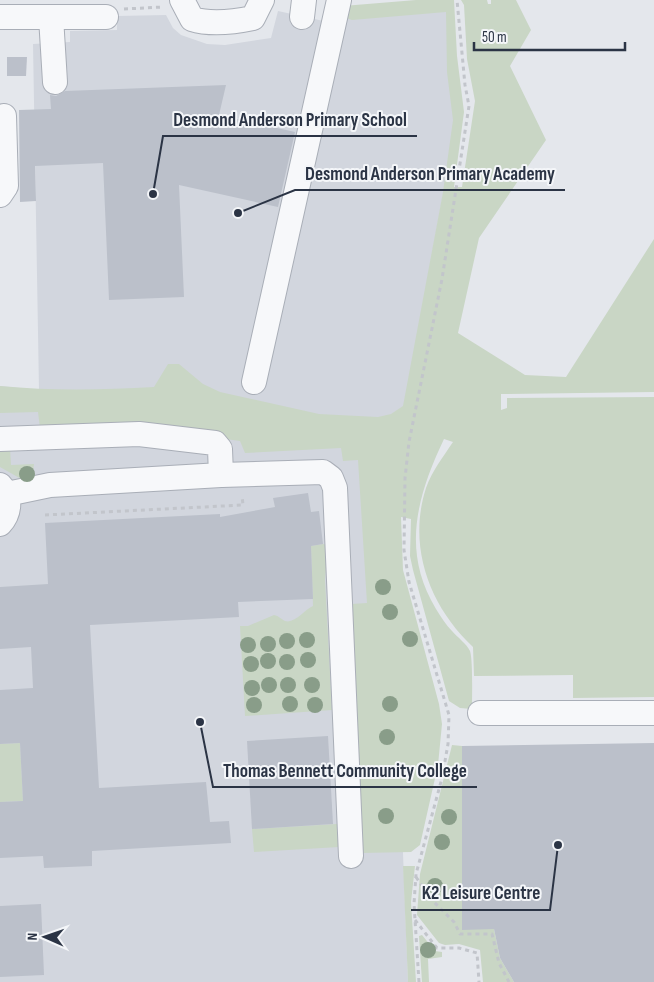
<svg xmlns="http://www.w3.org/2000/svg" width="654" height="982" font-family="'Sofia Sans Condensed',sans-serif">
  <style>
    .built { fill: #d2d6de }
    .green { fill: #c9d6c5 }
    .building { fill: #bbc0ca }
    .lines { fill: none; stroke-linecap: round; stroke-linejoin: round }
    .minor-casing { stroke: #a9aeb7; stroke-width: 26 }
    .path { stroke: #c2c5cb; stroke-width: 3; stroke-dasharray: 4 4; stroke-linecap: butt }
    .minor { stroke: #f7f8fa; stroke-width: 24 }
    .tree { fill: #899d89 }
    .leader { fill: none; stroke: #2b3445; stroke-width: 2 }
    .callout-dot { fill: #2b3445; stroke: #f4f6f9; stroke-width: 2 }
    .callout-label { font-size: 19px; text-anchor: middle; font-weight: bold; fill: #2b3445; stroke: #f4f6f9; stroke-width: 4; stroke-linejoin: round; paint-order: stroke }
  </style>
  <rect width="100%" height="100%" fill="#e4e7ec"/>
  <polygon class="built" points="449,4 458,113 397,444 402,828 408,982 0,982 0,386 39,390 33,44 70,42 70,31 117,30 117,16 166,15 173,28 181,35 207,44 225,45 271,38 278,11 328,22 346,13"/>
  <g class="green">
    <path d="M416,0H454L457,56L464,112L454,187H462L475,101L467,59L464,5L461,0H487L488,4H491V0H516L531,30L510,66L546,140L479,238L458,333L525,375L566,377L654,239V392L501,394V410L507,408V398L654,397V697L573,698V675L474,676L473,647C430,607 407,547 426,488C432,471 443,457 453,442L444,439C417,496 401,551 436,609C441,617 446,625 452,631C457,637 467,644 470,651C473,660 472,697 472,709L460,708L449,701L413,570L410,556L411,519L401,517L403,570L439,704L442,724L438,765L420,845L411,852L361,853L351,604L367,603L358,460L343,461L341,448L245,453L240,441L204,436L40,428L38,412L0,413V386C51,391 102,390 154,387L168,364H179L203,384L220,392L319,414L378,417L391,414L403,406L443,192L453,120L447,72L446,12L352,20L341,16L343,6Z"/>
    <polygon points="10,448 11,465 34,464 32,479 23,480 0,467 0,449"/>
    <path d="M323,544L328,545L325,580L332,710L245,716L240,626H248L274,615C279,616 281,619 285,621C295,624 305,609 313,606L311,546Z"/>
    <polygon points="20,743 23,801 0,802 0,744"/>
    <polygon points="452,745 462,746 462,929 494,929 500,958 514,982 483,982 480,950 459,944 445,945 439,943 417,915 420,874"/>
    <polygon points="337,824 339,847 254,852 252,829"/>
    <polygon points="403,866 415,866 411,902 416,982 408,982"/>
    <polygon points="422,935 435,951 442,952 442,957 428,959 429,982 422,982 419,936"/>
  </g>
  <g class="building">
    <polygon points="7,57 27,57 26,76 7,76"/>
    <polygon points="226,85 219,115 295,132 278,207 179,185 184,297 109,300 103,163 35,166 36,201 20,202 19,110 51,109 50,95 56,96 65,91"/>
    <polygon points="308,493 311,512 319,511 323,544 311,546 313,599 238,602 239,617 90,625 99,788 206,782 210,822 229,821 231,843 92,851 92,866 44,868 43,856 0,858 0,802 23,801 20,743 0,744 0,690 33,688 31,647 0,649 0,587 48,584 45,523 220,514 220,517 275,507 273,498"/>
    <polygon points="328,736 333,824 252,829 247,741"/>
    <polygon points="654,743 654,982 514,982 500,958 494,929 462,930 462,746"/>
    <polygon points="41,904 44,975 0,977 0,906"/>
  </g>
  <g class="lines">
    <g class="minor-casing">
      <g id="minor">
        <path d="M182,0L192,19C211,25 234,22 253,18L262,0"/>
        <polyline points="0,17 106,17"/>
        <polyline points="51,17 55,82"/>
        <polyline points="302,17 304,0"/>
        <polyline points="0,195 6,186 4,116"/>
        <polyline points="254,382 339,0"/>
        <polyline points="0,439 139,434 215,443 220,449 221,475 50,485 7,494"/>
        <polyline points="221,475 323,472 331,478 335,488 351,856"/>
        <path d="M0,485C11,496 11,512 0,524"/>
        <polyline points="480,713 654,713"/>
      </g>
    </g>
    <g class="path">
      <polyline points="124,9 163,7"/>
      <polyline points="45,515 243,505 242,496"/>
      <polyline points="416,877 432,900 454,922 460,934 492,934 499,963 509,982"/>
      <polyline points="415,920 437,948 459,948 477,953 479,982"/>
      <polyline points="419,982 414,904 416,874 442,778 448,744 449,715 409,582 404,550 405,478 409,442 442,279 469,106 465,85 457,0"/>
    </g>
    <use href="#minor" class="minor"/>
  </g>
  <g class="tree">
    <circle cx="27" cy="474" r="8"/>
    <circle cx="383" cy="587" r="8"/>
    <circle cx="390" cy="612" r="8"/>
    <circle cx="410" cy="639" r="8"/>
    <circle cx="307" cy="640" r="8"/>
    <circle cx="287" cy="641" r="8"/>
    <circle cx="268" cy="644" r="8"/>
    <circle cx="248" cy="645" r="8"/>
    <circle cx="308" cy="660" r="8"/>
    <circle cx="268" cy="661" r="8"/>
    <circle cx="287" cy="662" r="8"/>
    <circle cx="251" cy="664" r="8"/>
    <circle cx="269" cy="685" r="8"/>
    <circle cx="288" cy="685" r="8"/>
    <circle cx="312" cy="685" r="8"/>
    <circle cx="252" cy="688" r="8"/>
    <circle cx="290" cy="704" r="8"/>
    <circle cx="390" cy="704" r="8"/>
    <circle cx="254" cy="705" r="8"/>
    <circle cx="315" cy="705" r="8"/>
    <circle cx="387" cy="737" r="8"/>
    <circle cx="386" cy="816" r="8"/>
    <circle cx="449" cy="817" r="8"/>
    <circle cx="442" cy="842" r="8"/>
    <circle cx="435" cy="886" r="8"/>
    <circle cx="428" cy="950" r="8"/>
  </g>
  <path class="leader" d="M153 194L163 136H417M238 213L295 190H565M200 722L213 787H477M558 845L550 910H411"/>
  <g class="callout-dot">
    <circle cx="153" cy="194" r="5"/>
    <circle cx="238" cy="213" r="5"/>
    <circle cx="200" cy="722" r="5"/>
    <circle cx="558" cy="845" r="5"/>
  </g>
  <g class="callout-label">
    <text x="290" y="126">Desmond Anderson Primary School</text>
    <text x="430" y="180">Desmond Anderson Primary Academy</text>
    <text x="345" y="777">Thomas Bennett Community College</text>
    <text x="481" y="899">K2 Leisure Centre</text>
  </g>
  <g transform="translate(45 937) rotate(272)" stroke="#f4f6f9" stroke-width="4" paint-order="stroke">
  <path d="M0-4L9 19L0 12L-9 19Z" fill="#2b3445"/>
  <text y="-8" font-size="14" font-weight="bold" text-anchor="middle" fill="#2b3445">N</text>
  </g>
  <path d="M474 42v8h151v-8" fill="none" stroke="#2b3445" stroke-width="2.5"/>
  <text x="482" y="42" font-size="15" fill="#2b3445" stroke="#f4f6f9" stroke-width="4" paint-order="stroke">50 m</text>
</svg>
